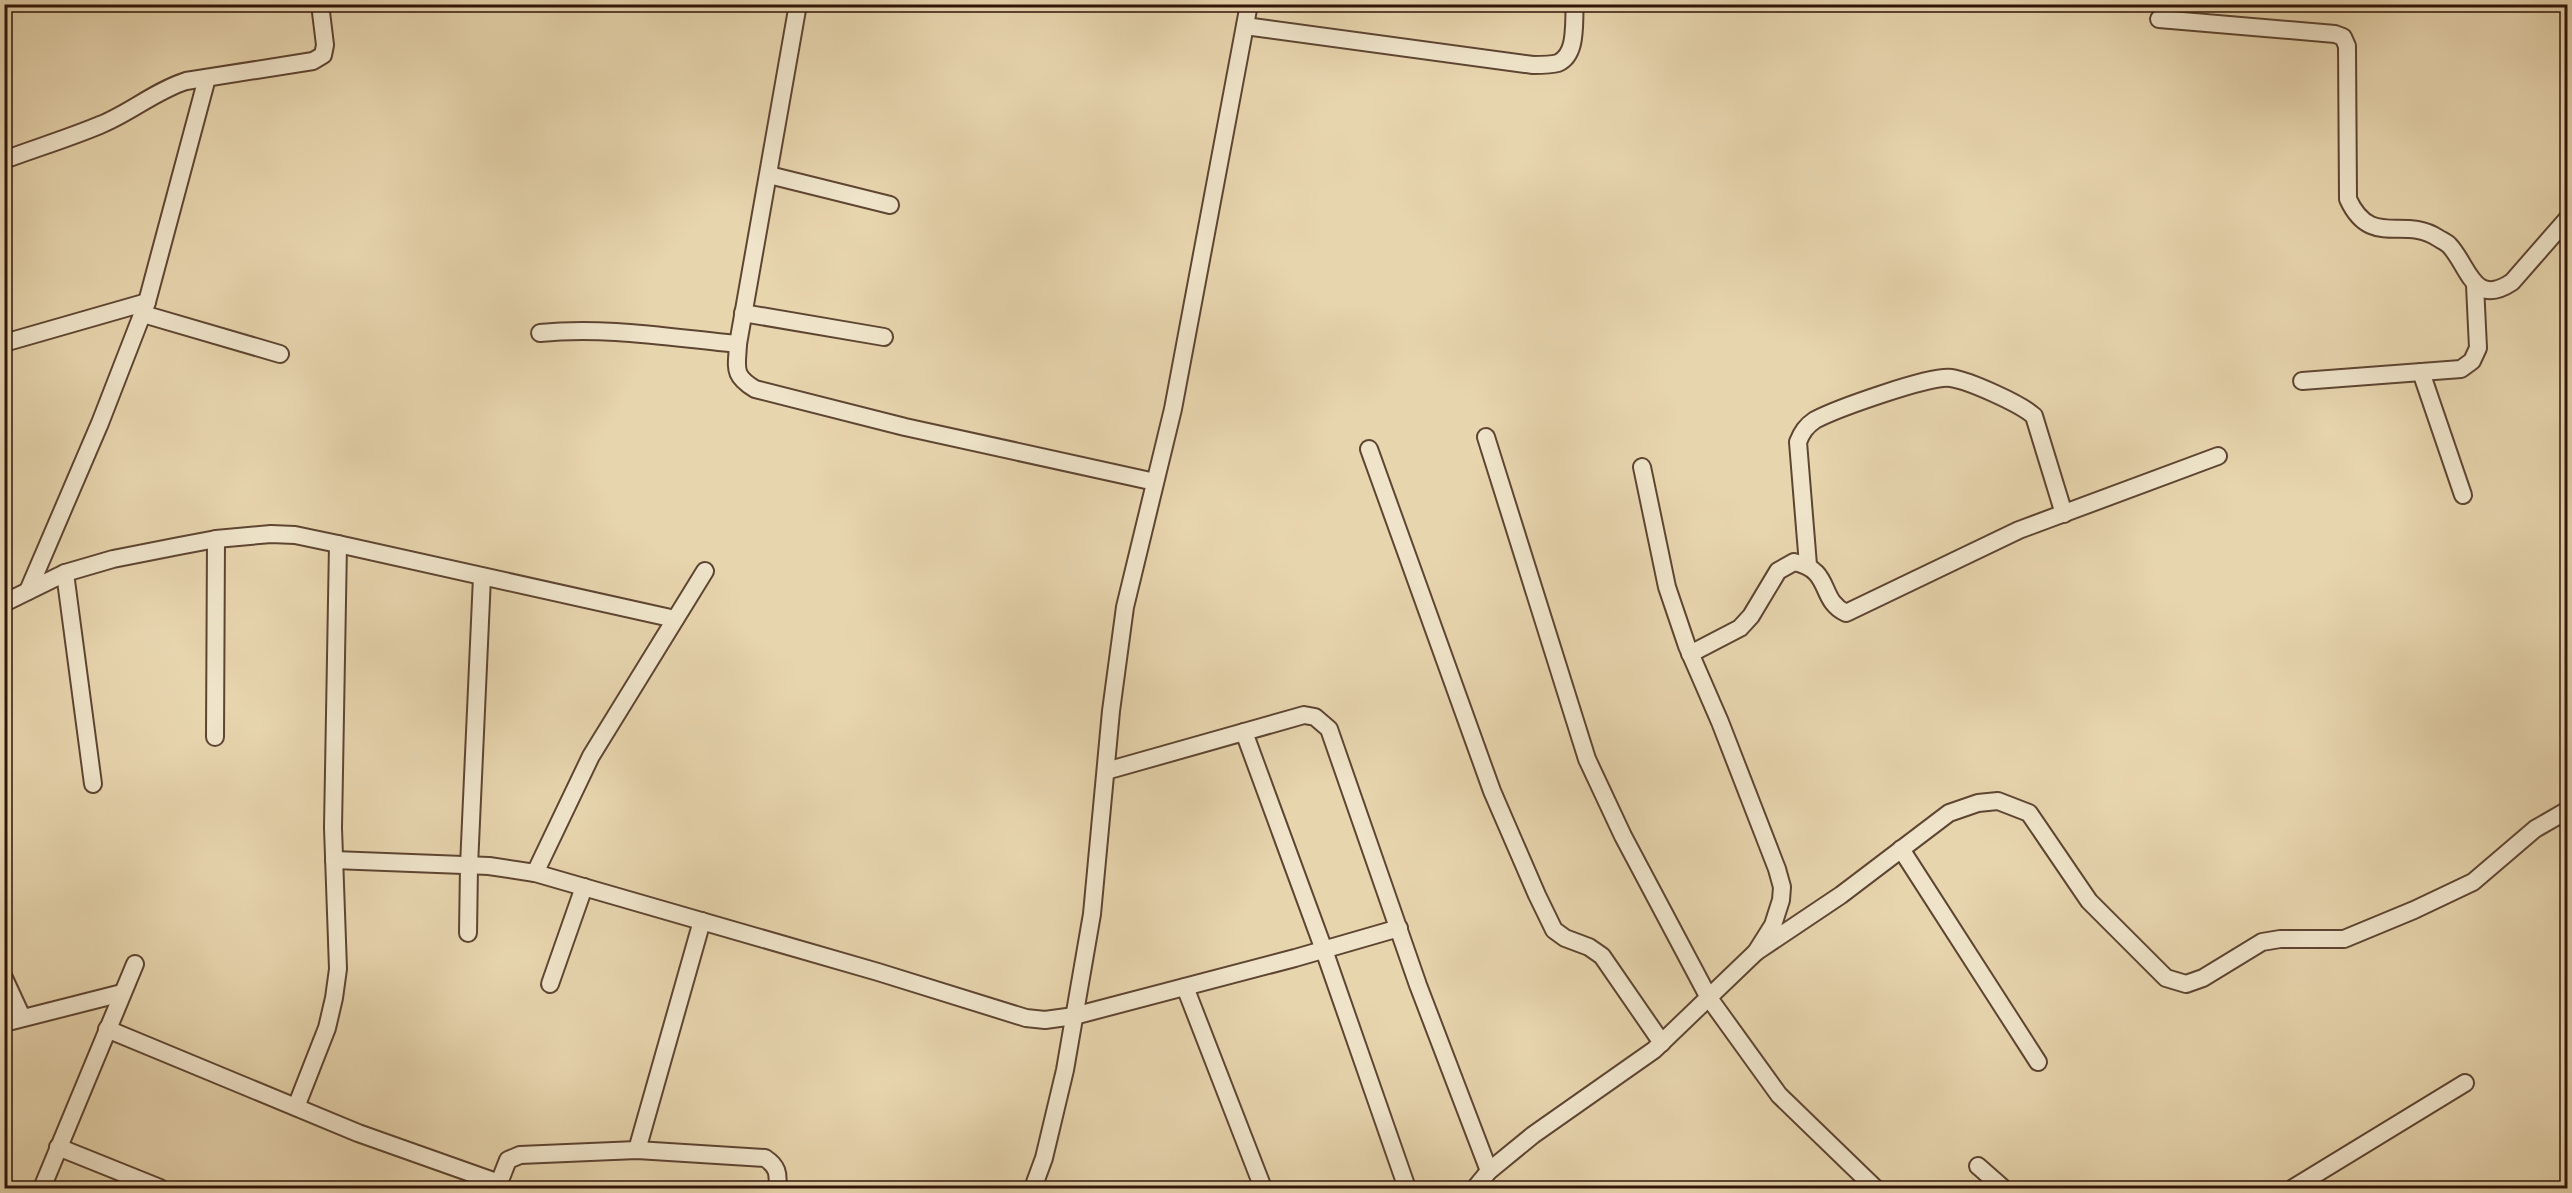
<svg xmlns="http://www.w3.org/2000/svg" width="2572" height="1193" font-family="'Old Standard TT',serif">
  <style>
    .lines { fill: none; stroke-linecap: round; stroke-linejoin: round }
    .minor-casing { stroke: #5e4532; stroke-width: 20 }
    .minor { stroke: #efe4ca; stroke-width: 16 }
  </style>
  <rect width="100%" height="100%" fill="#e7d5ae"/>
  <filter id="stains"><feTurbulence type="fractalNoise" baseFrequency=".00333" numOctaves="4"/><feColorMatrix values="0 0 0 0 .2 0 0 0 0 .09 0 0 0 0 .02 0 0 0 .5 -.17"/></filter>
  <radialGradient id="worn" r=".72"><stop offset=".6" stop-color="#630" stop-opacity="0"/><stop offset="1" stop-color="#630" stop-opacity=".3"/></radialGradient>
  <g class="lines">
    <g class="minor-casing">
      <g id="minor">
        <path d="M798,4L738,344C737,368 732,375 755,389L905,427L1155,482"/>
        <path d="M2159,19L2335,34L2343,37L2347,46L2348,199C2371,249 2403,215 2438,238C2441,240 2446,242 2449,245C2469,266 2473,308 2512,282L2568,218"/>
        <path d="M1245,26L1533,65C1541,65 1551,65 1558,63C1578,54 1573,22 1575,4"/>
        <path d="M4,160C36,148 69,138 100,125C130,113 155,91 186,81L313,61L323,55L325,45L320,4"/>
        <polyline points="769,175 890,205"/>
        <polyline points="743,313 884,337"/>
        <polyline points="143,314 280,354"/>
        <path d="M540,333C605,326 673,338 738,344"/>
        <polyline points="4,343 147,302"/>
        <polyline points="2421,372 2463,495"/>
        <polyline points="2302,381 2461,369 2472,361 2478,348 2475,285"/>
        <polyline points="1486,437 1587,759 1623,836 1709,998 1779,1095 1875,1188"/>
        <polyline points="1369,449 1492,791 1537,895 1554,930 1565,938 1589,947 1602,956 1662,1043"/>
        <path d="M1808,565L1798,442C1802,432 1806,426 1815,420C1836,409 1930,375 1951,378C1970,381 2021,404 2034,416L2064,514"/>
        <polyline points="65,573 93,784"/>
        <polyline points="28,591 100,423 147,302 207,78"/>
        <polyline points="4,603 65,573 113,559 179,546 216,539 271,534 295,535 338,544 675,619"/>
        <path d="M1690,654L1740,628L1751,616L1778,571L1794,562C1833,570 1818,600 1846,613L2019,530L2218,456"/>
        <polyline points="1244,732 1324,950 1407,1188"/>
        <polyline points="215,737 216,539"/>
        <polyline points="1106,771 1304,715 1315,717 1329,729 1418,985 1489,1171"/>
        <polyline points="1901,849 2038,1062"/>
        <polyline points="334,860 489,866 535,873 878,972 1026,1018 1045,1020 1074,1016 1295,958 1399,928"/>
        <polyline points="535,873 591,756 705,571"/>
        <polyline points="468,933 469,866 482,577"/>
        <polyline points="1756,952 1841,895 1949,813 1978,803 1998,801 2029,813 2089,901 2166,978 2186,984 2203,978 2262,942 2280,939 2344,939 2414,910 2473,882 2535,829 2568,810"/>
        <polyline points="4,978 22,1017"/>
        <polyline points="550,984 584,887"/>
        <polyline points="1185,987 1263,1188"/>
        <polyline points="4,1023 122,993"/>
        <polyline points="107,1029 358,1133 499,1183"/>
        <polyline points="296,1107 327,1028 334,998 338,969 333,828 338,544"/>
        <polyline points="58,1147 160,1188"/>
        <polyline points="637,1150 702,921"/>
        <polyline points="1978,1166 2003,1188"/>
        <polyline points="42,1188 135,964"/>
        <path d="M497,1188L508,1160L520,1155L637,1150L765,1158C777,1166 779,1173 777,1188"/>
        <polyline points="1033,1188 1044,1158 1065,1070 1092,914 1111,711 1125,607 1173,409 1249,4"/>
        <polyline points="1475,1188 1489,1171 1533,1135 1654,1050 1756,952 1773,925 1781,900 1782,887 1777,869 1720,722 1687,646 1667,587 1642,467"/>
        <polyline points="2293,1188 2465,1083"/>
      </g>
    </g>
    <use href="#minor" class="minor"/>
  </g>
  <rect width="2572" height="1193" fill="none" stroke="#e7d5ae" stroke-width="24"/>
  <rect x="6" y="6" width="2560" height="1181" fill="none" stroke="#301508" stroke-width="3"/>
  <rect x="12" y="12" width="2548" height="1169" fill="none" stroke="#301508" stroke-width="1.5"/>
  <rect width="100%" height="100%" filter="url(#stains)"/>
  <rect width="100%" height="100%" fill="url(#worn)"/>
</svg>
